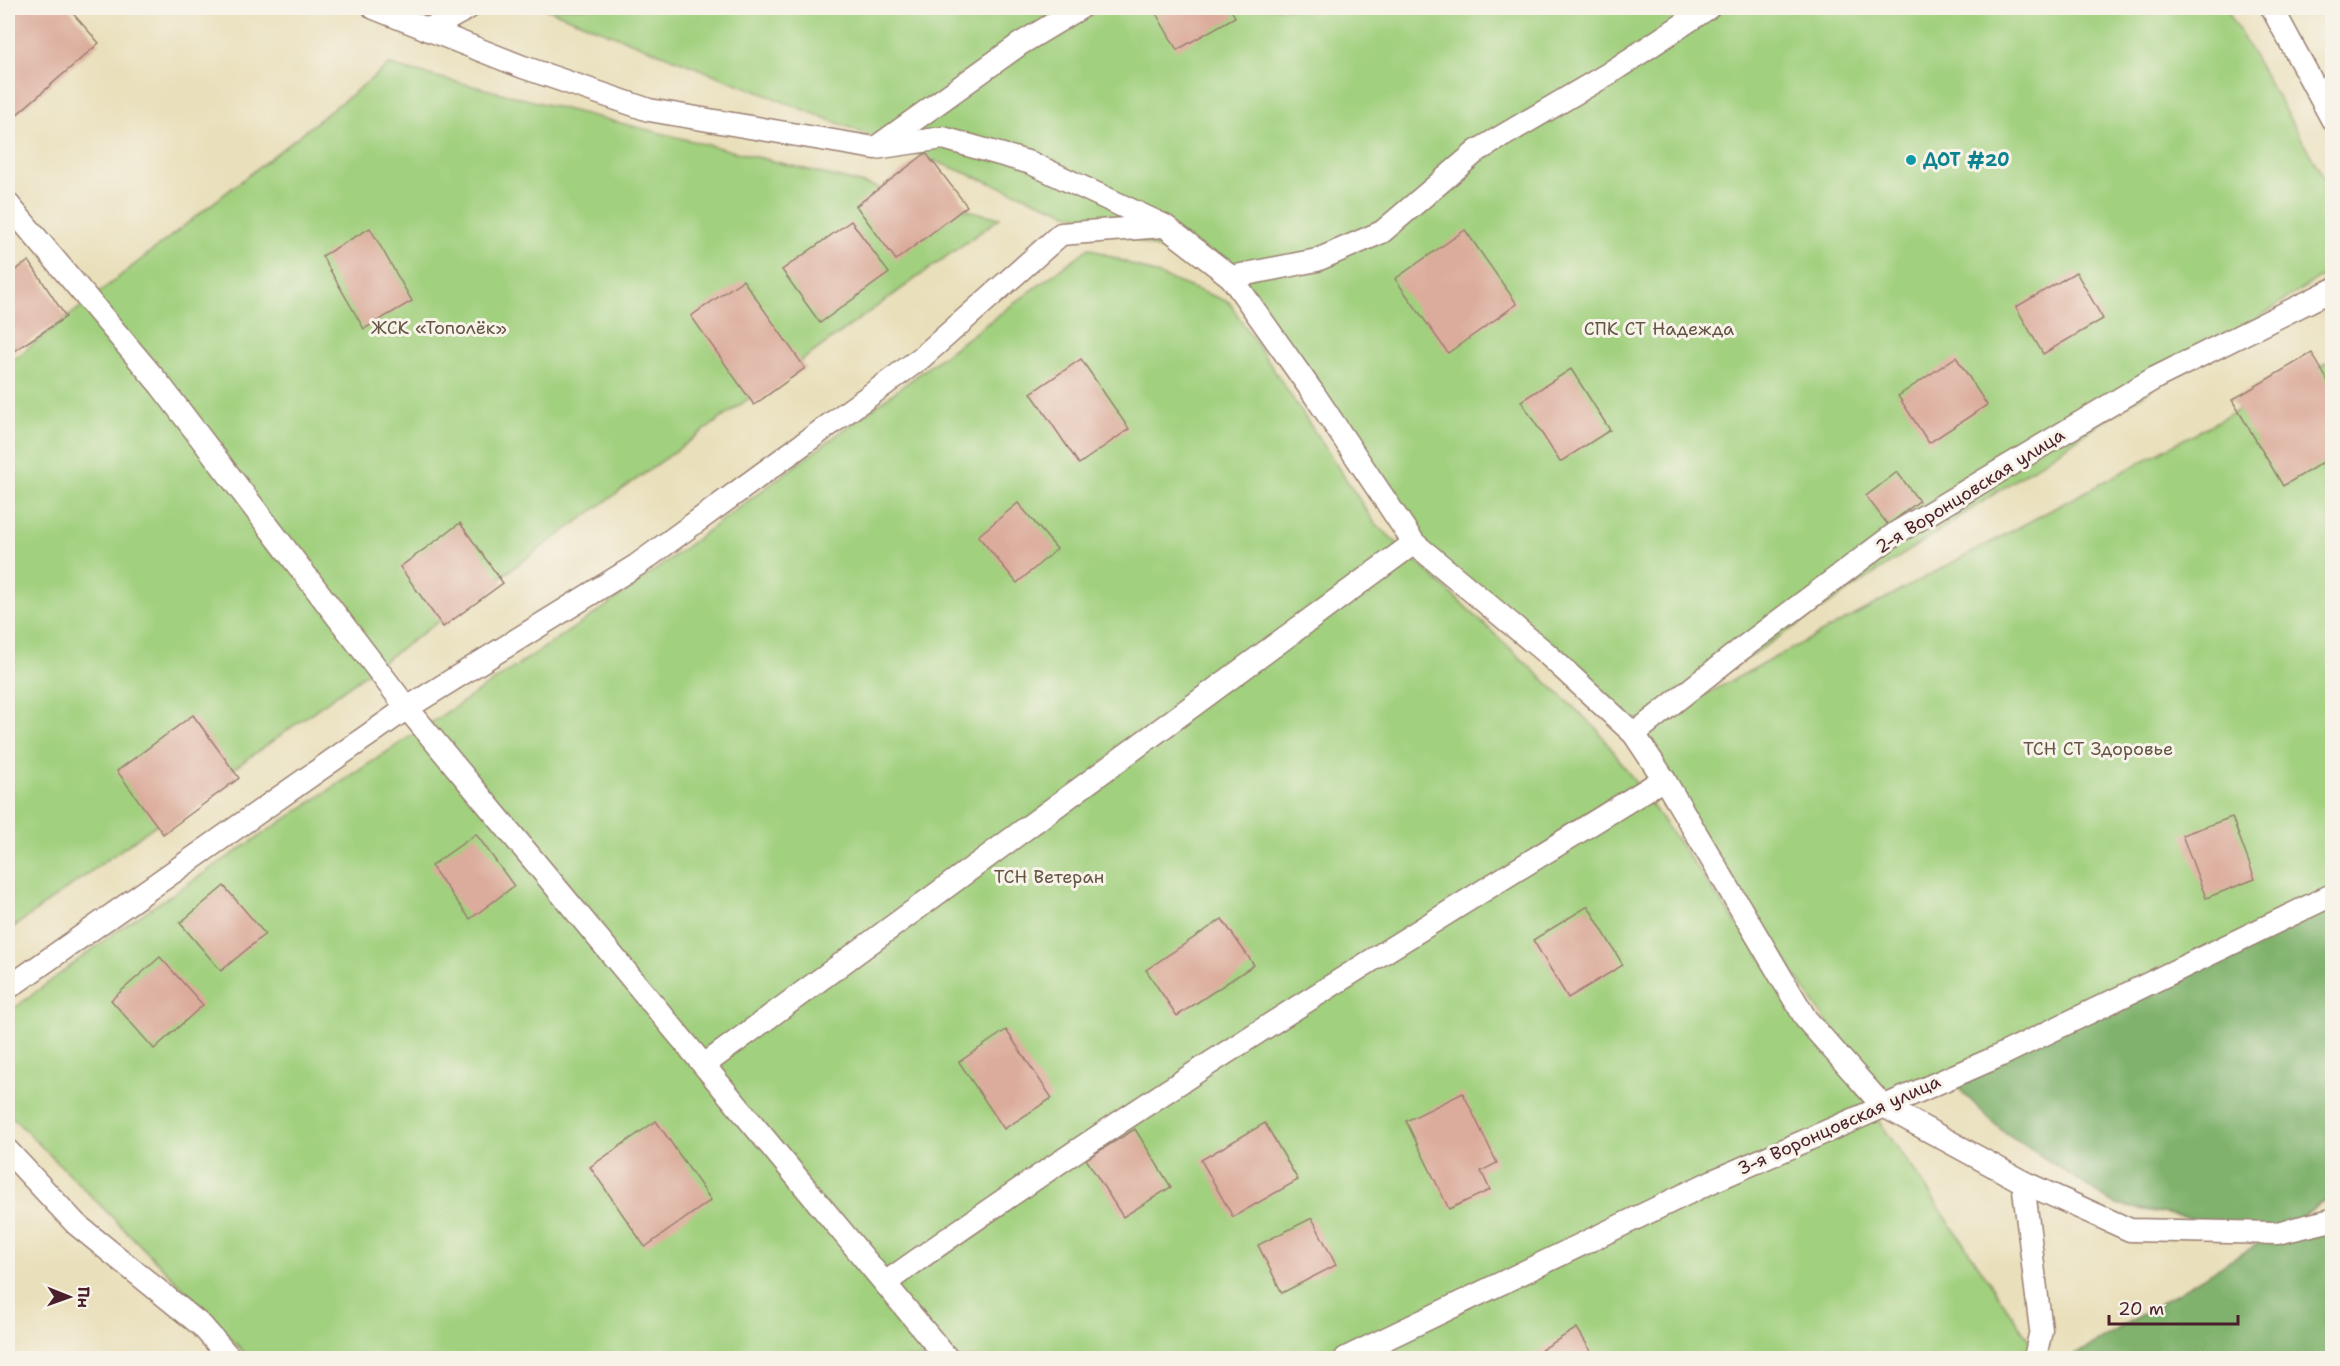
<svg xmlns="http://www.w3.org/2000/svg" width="2340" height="1366" font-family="'Shantell Sans',sans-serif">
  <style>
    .green { fill: #a1d07e; stroke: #767854; stroke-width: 1.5 }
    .forest { fill: #80b26d; stroke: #65684c; stroke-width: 1.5 }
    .building { fill: #dbac9b }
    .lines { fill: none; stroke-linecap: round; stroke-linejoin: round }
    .lane-casing { stroke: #9a7f72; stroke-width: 25 }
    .lane { stroke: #fff; stroke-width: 22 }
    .culture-dot { fill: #0f9aa8; stroke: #f7f3e8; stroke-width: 2 }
    .labels { text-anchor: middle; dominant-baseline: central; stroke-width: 6; stroke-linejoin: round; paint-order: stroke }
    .culture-label { font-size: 18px; font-weight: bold; fill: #0d838f; stroke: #f7f3e8; text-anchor: start }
    .park-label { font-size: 18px; fill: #645444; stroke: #f7f3e8 }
    .street-label { font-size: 18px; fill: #4a1f2b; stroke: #f7f3e8 }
  </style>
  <rect width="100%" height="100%" fill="#f7f3e8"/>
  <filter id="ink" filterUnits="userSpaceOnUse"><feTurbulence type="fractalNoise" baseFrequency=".0167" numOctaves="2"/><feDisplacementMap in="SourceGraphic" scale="12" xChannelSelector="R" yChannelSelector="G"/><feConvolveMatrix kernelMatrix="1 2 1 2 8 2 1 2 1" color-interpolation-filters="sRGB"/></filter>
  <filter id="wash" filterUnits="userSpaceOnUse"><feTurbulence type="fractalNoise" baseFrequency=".008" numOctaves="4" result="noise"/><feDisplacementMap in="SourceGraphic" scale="24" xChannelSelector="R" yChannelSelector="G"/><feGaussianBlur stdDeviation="1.35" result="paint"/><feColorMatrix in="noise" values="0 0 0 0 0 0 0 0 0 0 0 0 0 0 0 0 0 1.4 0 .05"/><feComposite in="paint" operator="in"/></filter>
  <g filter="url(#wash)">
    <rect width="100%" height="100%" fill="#e9dfba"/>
    <g class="green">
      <polygon points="544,8 2226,8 2332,192 2332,269 1641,729 2332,360 2332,892 1882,1105 1634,734 1414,543 1231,277"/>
      <polygon points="389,65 1000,218 8,931 8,364"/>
      <polygon points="1089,248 1229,302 1374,522 1597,729 1916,1173 2041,1358 249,1358 204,1309 8,1113 8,1013 118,930 601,610"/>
    </g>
    <polygon class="forest" points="2332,892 2332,1197 2280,1231 2332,1215 2332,1358 2070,1358 2276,1233 2116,1205 2000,1129 1948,1078"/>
    <g id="blocks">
      <g class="building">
        <polygon points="8,8 68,8 99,43 8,122"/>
        <polygon points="1153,8 1230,8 1235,17 1177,50"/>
        <polygon points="926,153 967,206 896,260 856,206"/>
        <polygon points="851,221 889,273 820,323 782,270"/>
        <polygon points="370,228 412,301 364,329 322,256"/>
        <polygon points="1465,230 1517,304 1448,353 1395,279"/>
        <polygon points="29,261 66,317 8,355 8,275"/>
        <polygon points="2076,272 2103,319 2043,354 2016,307"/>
        <polygon points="743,280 805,368 754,405 691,316"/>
        <polygon points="2312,353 2332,388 2332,457 2283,486 2232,400"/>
        <polygon points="1956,357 1987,405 1929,443 1898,396"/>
        <polygon points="1081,359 1129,429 1079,464 1031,393"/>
        <polygon points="1571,369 1610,430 1560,462 1521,401"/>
        <polygon points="1897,472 1919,501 1888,525 1866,496"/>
        <polygon points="1018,503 1057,549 1017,583 978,536"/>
        <polygon points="460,523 503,583 443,627 400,567"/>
        <polygon points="193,715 239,778 163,834 117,771"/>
        <polygon points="2232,817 2255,879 2206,898 2182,835"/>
        <polygon points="476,834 514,886 470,919 431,866"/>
        <polygon points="224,886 265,934 221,971 180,923"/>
        <polygon points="1588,906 1623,965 1568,998 1533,940"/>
        <polygon points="1222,919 1254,965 1177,1016 1146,970"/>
        <polygon points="160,957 203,1005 154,1049 111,1000"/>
        <polygon points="1006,1030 1052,1098 1004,1129 959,1062"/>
        <polygon points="1463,1093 1497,1163 1481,1171 1490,1190 1449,1209 1406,1121"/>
        <polygon points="656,1121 711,1200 645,1247 590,1167"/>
        <polygon points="1265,1123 1298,1180 1233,1217 1201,1160"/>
        <polygon points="1135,1129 1171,1187 1123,1217 1086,1159"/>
        <polygon points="1312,1218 1336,1265 1282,1293 1258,1245"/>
        <polygon points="1577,1328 1595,1358 1528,1358"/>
      </g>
    </g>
  </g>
  <g filter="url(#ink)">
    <use href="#blocks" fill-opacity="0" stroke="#9a7f72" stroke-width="1.5"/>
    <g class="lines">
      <g class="lane-casing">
        <g id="lane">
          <polyline points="374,8 523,67 649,110 875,148 943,138 1031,163 1165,226 1231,277 1314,394 1414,543 1546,653 1634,734 1664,779 1806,1019 1882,1105 2023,1182 2041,1330 2035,1358"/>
          <polyline points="2272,8 2332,119"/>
          <polyline points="428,30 468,8"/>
          <polyline points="878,146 1020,44 1080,8"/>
          <polyline points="8,204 161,386 407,708 947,1358"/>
          <polyline points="1231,277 1317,260 1382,232 1477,151 1608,74 1708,8"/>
          <polyline points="1634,734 1740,650 1896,533 2155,378 2332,290"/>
          <polyline points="8,988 407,708 637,565 921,358 1061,234 1163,226"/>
          <polyline points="704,1065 1414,543"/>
          <polyline points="8,1151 76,1224 202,1326 230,1358"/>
          <polyline points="2023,1182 2130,1230 2277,1233 2332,1220"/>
          <path d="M885,1283C1137,1103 1401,941 1664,779"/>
          <polyline points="1346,1358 1713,1181 1997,1057 2332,895"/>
        </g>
      </g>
      <use href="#lane" class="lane"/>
    </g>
  </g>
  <circle class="culture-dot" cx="1911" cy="160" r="6"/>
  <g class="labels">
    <g class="culture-label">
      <text x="1923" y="160">ДОТ #20</text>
    </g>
    <g class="park-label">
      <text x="439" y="328">ЖСК «Тополёк»</text>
      <text x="1659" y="329">СПК СТ Надежда</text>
      <text x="2098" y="749">ТСН СТ Здоровье</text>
      <text x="1049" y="877">ТСН Ветеран</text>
    </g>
    <g class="street-label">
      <text transform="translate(1970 491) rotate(-32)">2-я Воронцовская улица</text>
      <text transform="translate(1839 1125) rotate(-24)">3-я Воронцовская улица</text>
    </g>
  </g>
  <rect width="2340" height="1366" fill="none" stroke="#f7f3e8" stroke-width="30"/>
  <g transform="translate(69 1297) rotate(91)" stroke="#f7f3e8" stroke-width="4.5" paint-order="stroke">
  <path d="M0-4.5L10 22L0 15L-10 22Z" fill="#4a1f2b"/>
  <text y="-9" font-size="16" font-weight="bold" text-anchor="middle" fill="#4a1f2b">Пн</text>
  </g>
  <path d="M2109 1315v9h129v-9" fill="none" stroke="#4a1f2b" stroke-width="3"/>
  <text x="2118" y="1315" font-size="18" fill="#4a1f2b" stroke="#f7f3e8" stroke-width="4.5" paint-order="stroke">20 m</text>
</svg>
